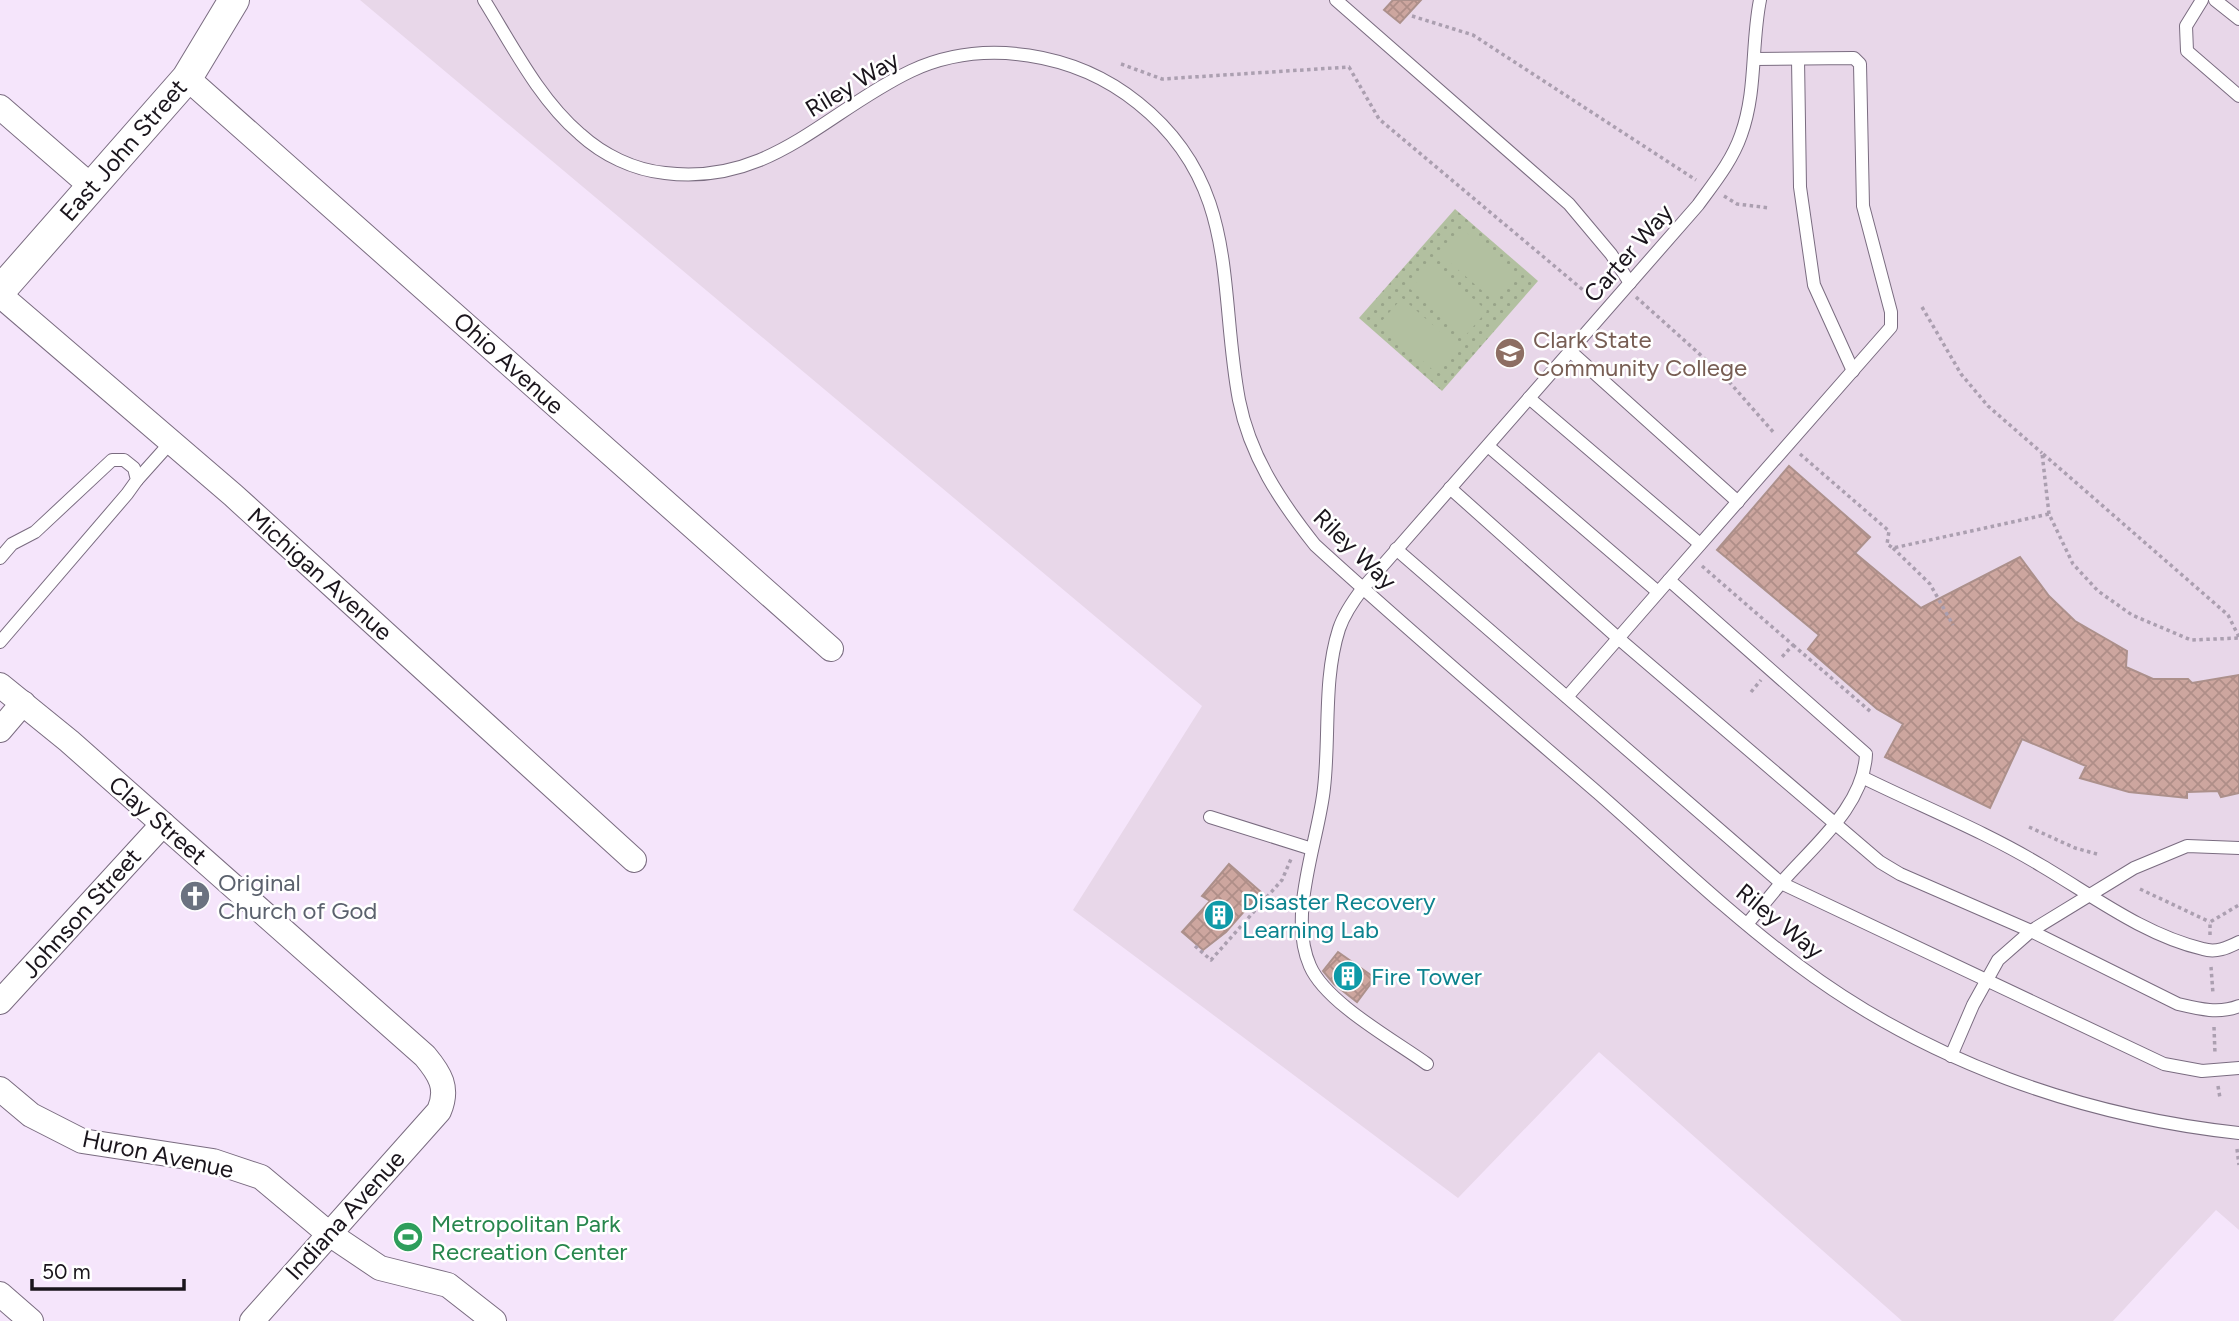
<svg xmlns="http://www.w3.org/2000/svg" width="2239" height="1321" font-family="Figtree,sans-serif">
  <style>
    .education { fill: #e8d7e9 }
    .park { fill: url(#park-dots) }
    .pitch { fill: #b2c0a0 }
    .building { fill: url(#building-cross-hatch); stroke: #ac908b; stroke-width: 2 }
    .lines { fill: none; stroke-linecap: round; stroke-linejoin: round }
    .service-casing { stroke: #7a6c80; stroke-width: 14 }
    .minor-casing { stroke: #7a6c80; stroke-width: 26 }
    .tertiary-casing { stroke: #7a6c80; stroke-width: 32 }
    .path { stroke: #ab9fb0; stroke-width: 3.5; stroke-dasharray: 3.5 3.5; stroke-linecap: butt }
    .service { stroke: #fff; stroke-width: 12 }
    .minor { stroke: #fff; stroke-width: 24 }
    .tertiary { stroke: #fff; stroke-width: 30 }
    .labels { text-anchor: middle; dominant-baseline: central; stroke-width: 5; stroke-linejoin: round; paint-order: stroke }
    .street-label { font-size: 24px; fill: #1a151c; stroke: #fff }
    .education-label { font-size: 24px; fill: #785e54; stroke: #fff; text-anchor: start }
    .worship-label { font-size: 24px; fill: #5b616d; stroke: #fff; text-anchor: start }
    .culture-label { font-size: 24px; fill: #0d838f; stroke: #fff; text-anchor: start }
    .leisure-label { font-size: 24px; fill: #27864d; stroke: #fff; text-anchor: start }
  </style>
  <defs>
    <pattern id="park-dots" width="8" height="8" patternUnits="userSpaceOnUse" patternTransform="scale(1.75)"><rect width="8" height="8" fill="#b2c0a0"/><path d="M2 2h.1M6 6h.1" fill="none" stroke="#98a489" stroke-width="1.8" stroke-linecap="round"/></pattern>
    <pattern id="building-cross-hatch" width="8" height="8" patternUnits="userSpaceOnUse" patternTransform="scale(1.75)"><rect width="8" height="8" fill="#cda69f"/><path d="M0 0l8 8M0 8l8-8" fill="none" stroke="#af8e88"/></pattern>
  </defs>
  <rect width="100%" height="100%" fill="#f5e5fb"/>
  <polygon class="education" points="360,0 2239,0 2239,1230 2216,1210 2113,1321 1902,1321 1599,1052 1458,1198 1073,910 1202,706"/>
  <polygon class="park" points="1455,209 1538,281 1442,391 1359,318"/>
  <g class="pitch">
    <polygon points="1463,229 1517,276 1495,302 1440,254"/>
    <polygon points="1433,263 1487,311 1465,336 1410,289"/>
    <polygon points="1402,298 1457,346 1434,371 1380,323"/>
  </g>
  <g class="building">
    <polygon points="1393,0 1421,0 1400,23 1384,10"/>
    <polygon points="1789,466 1870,537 1855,553 1921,608 2020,557 2049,596 2075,621 2127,651 2126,667 2153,679 2188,679 2192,683 2239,675 2239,793 2221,797 2218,791 2187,792 2187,798 2129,792 2080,778 2086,766 2022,739 1990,808 1885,757 1903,724 1877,709 1808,649 1819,635 1717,550"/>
    <polygon points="1229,864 1261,892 1226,932 1203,950 1182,932 1210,901 1202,896"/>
    <polygon points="1338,952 1375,978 1357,1002 1334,984 1323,971"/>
  </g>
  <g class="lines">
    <g class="service-casing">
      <g id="service">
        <path d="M484,0C512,45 539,99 580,134C603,155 634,170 665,173C770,186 825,112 911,71C984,37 1076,53 1138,103C1241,185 1218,289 1239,400C1250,456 1280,501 1315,545C1408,630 1503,711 1598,793C1664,851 1728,913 1798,965C1926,1061 2081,1116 2239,1133"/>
        <polyline points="1336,0 1569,204 1611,254 1630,283"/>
        <polyline points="2202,0 2186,26 2187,51 2239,96"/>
        <polyline points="2215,0 2239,19"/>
        <polyline points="1798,59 1800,187 1814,285 1853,371"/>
        <polyline points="1570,351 1738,502"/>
        <polyline points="1529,398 1700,544"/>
        <polyline points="1488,446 1658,592"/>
        <polyline points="137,480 171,442"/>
        <path d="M1450,488L1618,638L1880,862L1900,874L2031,931L2178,1004C2199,1009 2219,1014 2239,1006"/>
        <polyline points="1396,549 1781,883 1748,923"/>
        <polyline points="0,558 12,544 35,532 112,460 124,460 134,468 137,480 127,494 0,642"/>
        <polyline points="1669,580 1891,327 1891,312 1863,206 1860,64 1854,58 1754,59"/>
        <path d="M1567,697L1669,580L1866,754C1864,806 1814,845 1781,883L2164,1064L2202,1071L2239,1068"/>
        <path d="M1864,778C1923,807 1986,832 2042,866C2093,896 2144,935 2203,949C2216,953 2227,948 2239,942"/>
        <polyline points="1210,817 1312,849"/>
        <polyline points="1951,1056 1973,1005 1998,960 2031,931 2134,868 2187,846 2239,848"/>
        <path d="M1427,1064C1394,1040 1326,1003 1310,966C1287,915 1319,839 1324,788C1330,736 1323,679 1339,629C1344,614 1353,601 1363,588L1698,205C1714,183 1732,161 1741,135C1757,91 1751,45 1760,0"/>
      </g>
    </g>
    <g class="minor-casing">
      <g id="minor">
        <polyline points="187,78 831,649"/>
        <polyline points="0,107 92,187"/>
        <polyline points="0,295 233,495 634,860"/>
        <path d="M0,685L69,741L425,1056C440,1074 449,1088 439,1111L252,1321"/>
        <polyline points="0,730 23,703"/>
        <polyline points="0,1002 163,824"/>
        <polyline points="0,1089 31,1115 82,1141 213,1161 261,1177 328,1233 380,1268 448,1285 494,1321"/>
        <polyline points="0,1294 31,1321"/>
      </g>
    </g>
    <g class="tertiary-casing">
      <polyline id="tertiary" points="0,291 187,78 234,0"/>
    </g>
    <g class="path">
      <polyline points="1412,16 1473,35 1696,180"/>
      <polyline points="1121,64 1162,79 1349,67 1379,119 1595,300"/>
      <polyline points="1724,196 1737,204 1770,208"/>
      <polyline points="1636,297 1724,376 1775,434"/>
      <polyline points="1922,307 1961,374 1988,406 2042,453"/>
      <polyline points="1800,454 1889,531 1887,544 1893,548 2049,514 2073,564 2098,591 2132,615 2191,640 2239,638"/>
      <polyline points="2049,514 2042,453 2228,615 2239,637"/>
      <polyline points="1893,548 1930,584 1953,625"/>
      <polyline points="1702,566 1793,645 1780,659"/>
      <polyline points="1793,645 1871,712"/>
      <polyline points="1751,692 1761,680"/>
      <polyline points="2029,827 2075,848 2097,854"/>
      <polyline points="2140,889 2210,922"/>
      <polyline points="2210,935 2210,922 2239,905"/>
      <polyline points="1195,946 1211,960 1282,880 1291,859"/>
      <polyline points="2211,967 2213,994"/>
      <polyline points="2214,1027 2215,1054"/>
      <polyline points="2218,1086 2220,1098"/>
      <polyline points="2237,1149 2239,1165"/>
    </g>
    <use href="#service" class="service"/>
    <use href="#minor" class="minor"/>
    <use href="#tertiary" class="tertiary"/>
  </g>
  <defs>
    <g id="university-disc" transform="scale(1.575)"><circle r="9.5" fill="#8d6e63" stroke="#fff"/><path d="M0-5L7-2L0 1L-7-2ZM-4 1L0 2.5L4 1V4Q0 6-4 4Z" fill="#fff"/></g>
    <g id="church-disc" transform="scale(1.575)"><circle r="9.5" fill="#6b7280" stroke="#fff"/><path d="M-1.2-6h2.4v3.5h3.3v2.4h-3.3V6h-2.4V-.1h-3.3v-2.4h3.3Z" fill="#fff"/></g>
    <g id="building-disc" transform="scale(1.575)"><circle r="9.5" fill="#0f9aa8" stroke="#fff"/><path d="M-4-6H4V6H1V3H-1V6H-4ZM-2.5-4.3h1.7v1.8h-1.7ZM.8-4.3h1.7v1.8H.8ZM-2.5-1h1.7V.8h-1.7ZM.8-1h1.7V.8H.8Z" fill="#fff"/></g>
    <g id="stadium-disc" transform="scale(1.575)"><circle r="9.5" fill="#2e9e5b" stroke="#fff"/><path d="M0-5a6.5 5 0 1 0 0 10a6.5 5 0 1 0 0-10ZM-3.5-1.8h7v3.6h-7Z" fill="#fff"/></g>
  </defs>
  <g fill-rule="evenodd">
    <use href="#university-disc" x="1510" y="353"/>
    <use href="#church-disc" x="195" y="896"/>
    <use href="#building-disc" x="1219" y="915"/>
    <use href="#building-disc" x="1348" y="976"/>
    <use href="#stadium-disc" x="408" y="1237"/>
  </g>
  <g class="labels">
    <g class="street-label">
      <text transform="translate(852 84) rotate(-31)">Riley Way</text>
      <text transform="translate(123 150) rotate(-49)">East John Street</text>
      <text transform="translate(1628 253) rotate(-49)">Carter Way</text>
      <text transform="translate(509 363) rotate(42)">Ohio Avenue</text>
      <text transform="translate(1355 549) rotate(44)">Riley Way</text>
      <text transform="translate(320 574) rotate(42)">Michigan Avenue</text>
      <text transform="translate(158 820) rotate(41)">Clay Street</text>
      <text transform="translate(81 913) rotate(-48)">Johnson Street</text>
      <text transform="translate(1780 921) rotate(39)">Riley Way</text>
      <text transform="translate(158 1154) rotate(12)">Huron Avenue</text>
      <text transform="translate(345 1215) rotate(-48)">Indiana Avenue</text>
    </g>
    <g class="education-label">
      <text x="1533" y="339">Clark State<tspan x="1533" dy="28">Community College</tspan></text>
    </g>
    <g class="worship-label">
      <text x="218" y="882">Original<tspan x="218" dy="28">Church of God</tspan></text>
    </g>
    <g class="culture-label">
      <text x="1242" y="901">Disaster Recovery<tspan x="1242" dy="28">Learning Lab</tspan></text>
      <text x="1371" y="976">Fire Tower</text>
    </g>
    <g class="leisure-label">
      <text x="431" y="1223">Metropolitan Park<tspan x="431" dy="28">Recreation Center</tspan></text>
    </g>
  </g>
  <path d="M32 1279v10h152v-10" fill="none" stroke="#1a151c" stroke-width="3.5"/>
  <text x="42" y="1279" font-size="21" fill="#1a151c" stroke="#ffffff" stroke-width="5" paint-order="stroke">50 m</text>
</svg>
